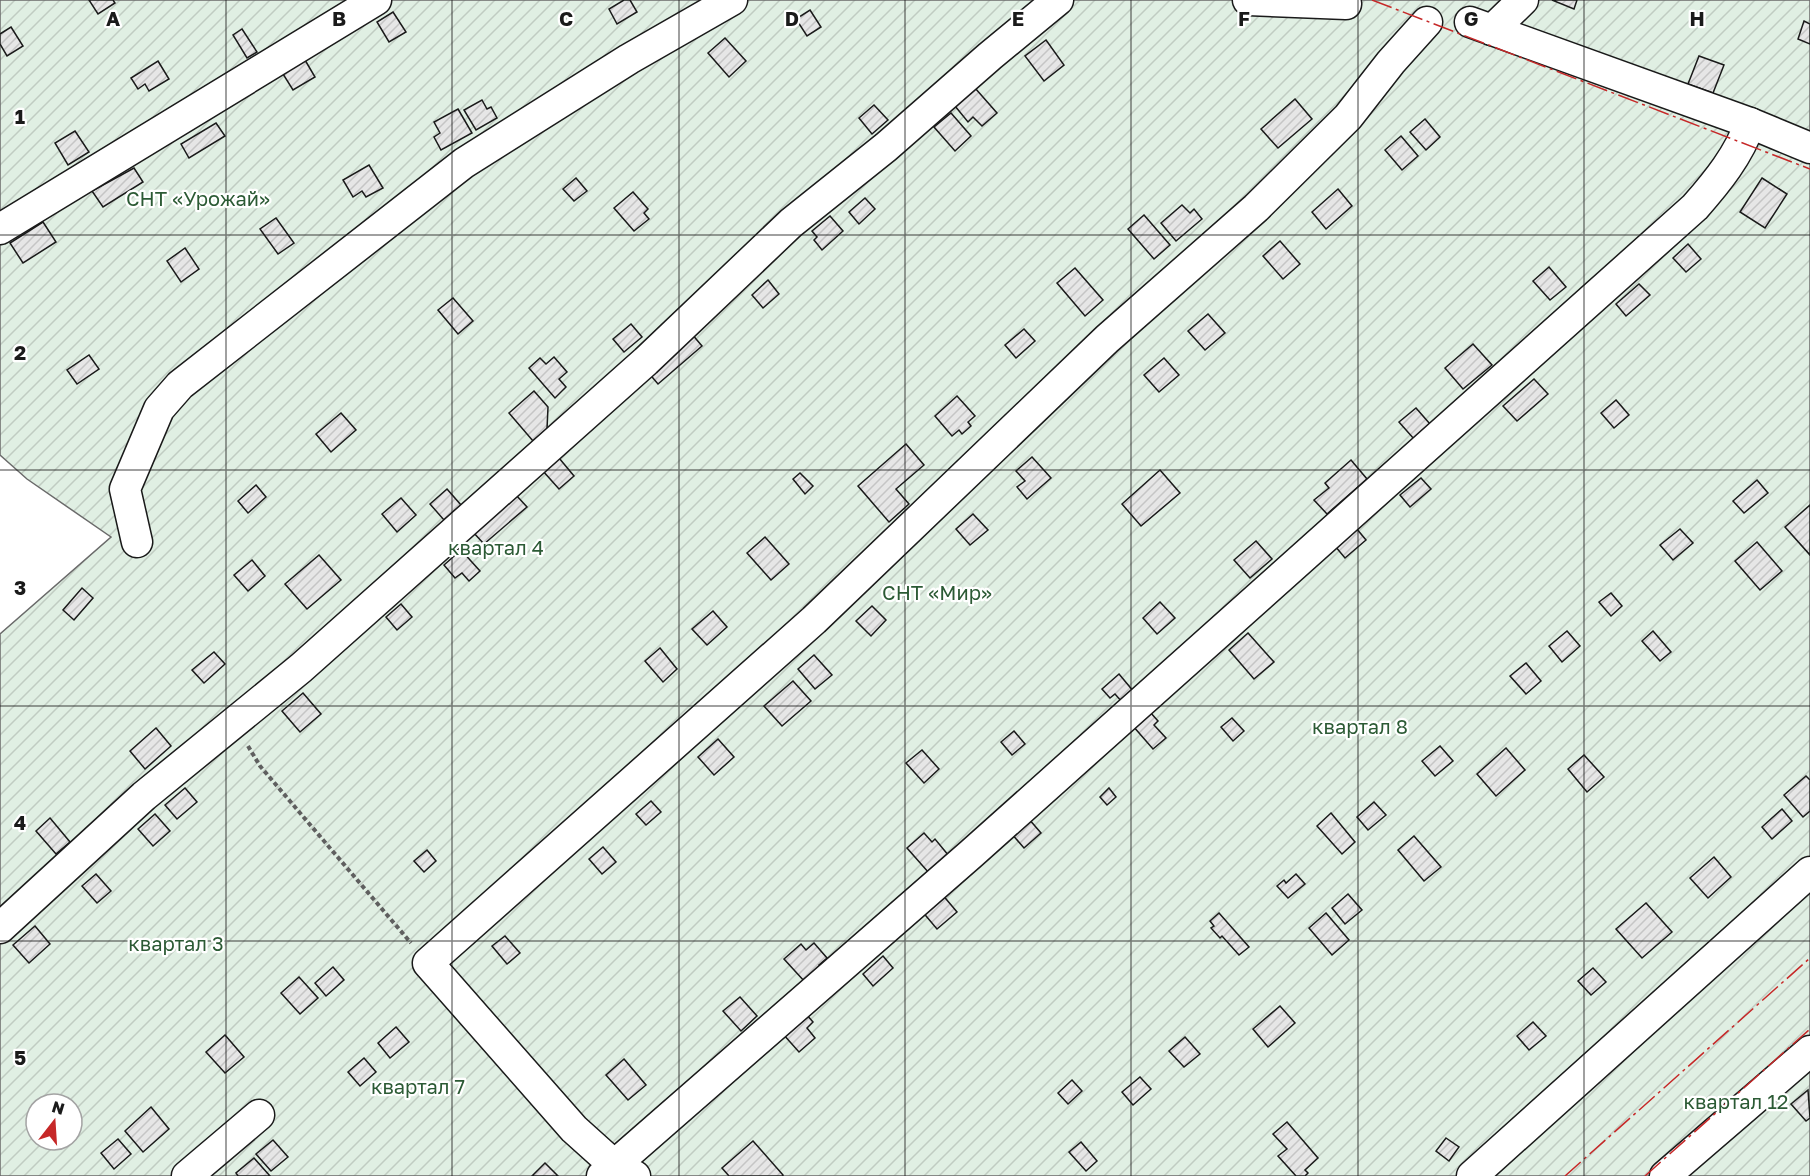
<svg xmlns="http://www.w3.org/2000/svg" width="1810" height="1176" font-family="'Golos Text',sans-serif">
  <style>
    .garden { fill: url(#garden-furrows); stroke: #6a6a6a; stroke-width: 1.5; fill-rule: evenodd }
    .building { fill: url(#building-hatch); stroke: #1a1a1a; stroke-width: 1.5 }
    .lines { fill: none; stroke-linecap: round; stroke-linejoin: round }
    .minor-casing { stroke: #1a1a1a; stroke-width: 33 }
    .path { stroke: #5f5f5f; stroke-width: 4; stroke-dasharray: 4.5 3; stroke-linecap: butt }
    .minor { stroke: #fff; stroke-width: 30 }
    .power { stroke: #c62828; stroke-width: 1.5; stroke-dasharray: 21 4.5 3 4.5; stroke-linecap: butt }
    .grid { fill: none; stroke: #1a1a1a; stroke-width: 1.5; stroke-opacity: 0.55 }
    .labels { text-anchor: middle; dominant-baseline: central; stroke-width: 4.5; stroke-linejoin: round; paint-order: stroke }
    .park-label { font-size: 20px; fill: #2b5a34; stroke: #fff }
    .grid-label { font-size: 20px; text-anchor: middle; font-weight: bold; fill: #1a1a1a; stroke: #fff; stroke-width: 4.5; stroke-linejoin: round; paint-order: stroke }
  </style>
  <defs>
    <pattern id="garden-furrows" width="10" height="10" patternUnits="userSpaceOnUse" patternTransform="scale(1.5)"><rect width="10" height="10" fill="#e0efe3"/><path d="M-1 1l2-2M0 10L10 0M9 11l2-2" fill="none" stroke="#c0ccc2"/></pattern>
    <pattern id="building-hatch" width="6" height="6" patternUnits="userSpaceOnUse" patternTransform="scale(1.5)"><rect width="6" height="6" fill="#e6e6e6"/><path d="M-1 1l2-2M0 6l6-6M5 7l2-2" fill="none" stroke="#c5c5c5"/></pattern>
  </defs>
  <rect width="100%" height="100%" fill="#fff"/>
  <path class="garden" d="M0,0H1810V1176H0V634L111,537L27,479L0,455ZM36,1104H72V1140H36Z"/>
  <g class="building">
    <polygon points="89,0 113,0 115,3 98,14"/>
    <polygon points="624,0 630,0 637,12 617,24 609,9"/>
    <polygon points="1552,0 1577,0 1574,9"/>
    <polygon points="810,10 821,27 807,36 796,19"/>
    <polygon points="393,12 406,32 389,42 377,22"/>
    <polygon points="1804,21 1810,24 1810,44 1798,39"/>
    <polygon points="11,27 23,46 7,56 0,44 0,34"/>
    <polygon points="242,29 257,52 247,58 233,35"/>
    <polygon points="725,38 746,61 729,77 708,53"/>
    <polygon points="1046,40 1064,65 1044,81 1025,56"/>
    <polygon points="1699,56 1724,65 1713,93 1688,84"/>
    <polygon points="305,60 315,77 293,90 283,74"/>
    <polygon points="158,61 169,79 149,91 145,84 138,89 131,78"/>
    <polygon points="975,88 997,113 982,126 973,117 968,122 955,106"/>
    <polygon points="1295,99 1312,119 1278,148 1261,129"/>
    <polygon points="482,100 487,109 491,107 497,118 476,130 464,110"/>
    <polygon points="874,105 888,120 872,134 859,118"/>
    <polygon points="458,109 472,133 441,150 434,137 440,133 434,122"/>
    <polygon points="951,113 971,136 955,151 934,127"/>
    <polygon points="1425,119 1440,137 1426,150 1410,132"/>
    <polygon points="216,123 225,136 189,158 181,144"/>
    <polygon points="75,131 89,152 68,165 55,143"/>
    <polygon points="1401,136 1418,156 1402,170 1385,150"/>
    <polygon points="369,165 383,188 366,197 362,191 353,197 343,180"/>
    <polygon points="134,168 143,182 103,207 92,191"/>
    <polygon points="576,178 587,191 574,201 563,189"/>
    <polygon points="1762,178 1787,194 1765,228 1740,212"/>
    <polygon points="1338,189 1352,206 1326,229 1312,212"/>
    <polygon points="633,192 648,209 644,213 649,219 634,231 614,208"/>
    <polygon points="865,198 875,209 859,224 849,212"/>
    <polygon points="1182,205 1190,213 1194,209 1202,219 1176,241 1161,223"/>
    <polygon points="1144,215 1170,245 1154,259 1128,229"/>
    <polygon points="830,216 843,231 822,250 814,240 817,237 812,231"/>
    <polygon points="276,218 294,243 278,254 260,229"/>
    <polygon points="43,222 56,242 23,263 10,243"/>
    <polygon points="1280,241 1300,264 1283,279 1263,256"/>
    <polygon points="1688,244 1701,259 1686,272 1673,258"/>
    <polygon points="185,248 199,269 181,282 167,261"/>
    <polygon points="1549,267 1566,287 1550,300 1533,281"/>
    <polygon points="1075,268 1103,300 1085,316 1057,283"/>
    <polygon points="768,280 779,294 763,308 752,295"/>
    <polygon points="1639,284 1650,295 1626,316 1616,304"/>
    <polygon points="453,298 473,321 458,334 438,310"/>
    <polygon points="1208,314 1225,333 1205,350 1188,331"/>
    <polygon points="631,324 642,337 624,352 613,339"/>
    <polygon points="1024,329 1035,341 1016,358 1005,345"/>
    <polygon points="691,333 702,346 658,384 647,371"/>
    <polygon points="1473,344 1492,365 1463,389 1445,368"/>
    <polygon points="89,355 99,369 77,384 67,370"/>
    <polygon points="554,357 567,372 559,379 566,387 555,398 529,368 540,358 546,364"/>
    <polygon points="1164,358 1179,375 1159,392 1144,375"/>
    <polygon points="1534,379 1548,394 1517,421 1503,406"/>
    <polygon points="534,391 548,407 547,429 533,441 509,413"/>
    <polygon points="957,396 975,416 968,422 971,426 962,434 959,430 952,436 935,416"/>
    <polygon points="1616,400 1629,415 1614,428 1601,413"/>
    <polygon points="1416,408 1430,424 1414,439 1399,422"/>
    <polygon points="341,413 356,430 331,452 316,434"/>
    <polygon points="906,444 924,465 896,489 909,504 889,522 858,486"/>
    <polygon points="1032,457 1051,478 1027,499 1017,487 1025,481 1016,471"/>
    <polygon points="559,458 574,476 559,489 543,471"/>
    <polygon points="1351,460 1367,479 1327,514 1314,500 1329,488 1325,483"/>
    <polygon points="1160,470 1180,493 1141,526 1122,504"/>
    <polygon points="800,473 813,486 805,494 793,479"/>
    <polygon points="1421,478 1431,489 1410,507 1400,495"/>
    <polygon points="1757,480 1768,493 1744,513 1733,501"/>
    <polygon points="256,485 266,497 248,513 238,501"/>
    <polygon points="447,489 461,505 444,520 430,504"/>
    <polygon points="516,495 527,507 484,544 473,532"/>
    <polygon points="401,498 416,515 397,532 382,514"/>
    <polygon points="1810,505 1810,555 1785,527"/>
    <polygon points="973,514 988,530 970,545 956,529"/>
    <polygon points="1351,522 1366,540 1345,558 1330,540"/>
    <polygon points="1680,529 1693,543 1673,560 1660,545"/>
    <polygon points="765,537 789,564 771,580 747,553"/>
    <polygon points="1256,541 1272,559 1250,578 1234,560"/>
    <polygon points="1757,542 1782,571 1760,590 1735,561"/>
    <polygon points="461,550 480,571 469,581 462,573 455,578 444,565"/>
    <polygon points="319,555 341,580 307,609 285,584"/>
    <polygon points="252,560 265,576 248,591 234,575"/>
    <polygon points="82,588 93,598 74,620 63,610"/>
    <polygon points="1611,593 1622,606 1611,616 1599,602"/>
    <polygon points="1160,602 1175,618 1157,634 1143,618"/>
    <polygon points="401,604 412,617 397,630 386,617"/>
    <polygon points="872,606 886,620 871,636 856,621"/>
    <polygon points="713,611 727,627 707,645 692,629"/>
    <polygon points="1567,631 1580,646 1562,662 1549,646"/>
    <polygon points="1653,631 1671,652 1660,661 1642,641"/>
    <polygon points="1248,633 1274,662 1254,679 1229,650"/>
    <polygon points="660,648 677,669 663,682 645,661"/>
    <polygon points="214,652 225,664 204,683 192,670"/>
    <polygon points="814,655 832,675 815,689 798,669"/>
    <polygon points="1526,663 1541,681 1526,694 1510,676"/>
    <polygon points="1119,674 1134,692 1122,702 1115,694 1110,698 1102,689"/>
    <polygon points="793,681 811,701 782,726 764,706"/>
    <polygon points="303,693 321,714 300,732 282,711"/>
    <polygon points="1150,712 1158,721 1154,725 1166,738 1153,749 1133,726"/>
    <polygon points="1232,718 1244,731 1233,741 1221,727"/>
    <polygon points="156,728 171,746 145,769 130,751"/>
    <polygon points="1014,731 1025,744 1012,755 1001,742"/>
    <polygon points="718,739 734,757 714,775 698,757"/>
    <polygon points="1440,746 1453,761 1435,776 1422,761"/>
    <polygon points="1506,748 1525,770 1496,796 1477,774"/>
    <polygon points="922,750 939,769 924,783 906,763"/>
    <polygon points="1584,755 1604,777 1587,792 1568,769"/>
    <polygon points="1806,776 1810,780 1810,811 1803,817 1784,795"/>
    <polygon points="185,788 197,802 177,819 165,805"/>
    <polygon points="1109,788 1116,797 1107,805 1100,797"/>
    <polygon points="651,801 661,812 646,825 636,814"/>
    <polygon points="1374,802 1386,815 1368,830 1357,817"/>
    <polygon points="1782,809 1792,821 1772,839 1762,827"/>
    <polygon points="1331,813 1355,842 1342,854 1317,826"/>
    <polygon points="155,814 170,831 153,846 138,829"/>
    <polygon points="50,818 70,842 56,854 36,831"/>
    <polygon points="1028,818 1041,833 1024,848 1011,833"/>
    <polygon points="924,833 932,842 935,839 949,856 929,873 907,848"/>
    <polygon points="1414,836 1441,867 1424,881 1398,850"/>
    <polygon points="603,847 616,862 602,874 589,859"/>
    <polygon points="427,850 436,861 424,872 414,861"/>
    <polygon points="1714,857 1731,877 1708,898 1690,878"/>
    <polygon points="96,874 111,891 97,903 82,886"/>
    <polygon points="1296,874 1305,884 1288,898 1277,886 1284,880 1286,883"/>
    <polygon points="941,893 957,912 937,929 921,910"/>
    <polygon points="1348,894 1362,910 1345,924 1332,908"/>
    <polygon points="1646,903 1672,932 1642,958 1616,929"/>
    <polygon points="1219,913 1249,947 1239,955 1222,936 1220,938 1211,928 1214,926 1210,921"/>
    <polygon points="1326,913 1349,940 1332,955 1309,928"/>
    <polygon points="35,926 50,944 29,963 13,945"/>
    <polygon points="505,936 520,953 507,964 492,946"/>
    <polygon points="814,943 827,958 819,965 822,968 805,982 784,959 801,944 806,950"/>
    <polygon points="883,956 893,968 873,986 863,974"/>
    <polygon points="333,967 344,980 326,996 315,983"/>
    <polygon points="1593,968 1606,982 1591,995 1578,981"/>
    <polygon points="299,977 318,998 300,1014 281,993"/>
    <polygon points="740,997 757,1016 741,1031 723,1011"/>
    <polygon points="1280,1006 1295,1023 1268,1047 1253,1029"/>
    <polygon points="806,1014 813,1022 807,1028 815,1038 799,1052 783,1034"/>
    <polygon points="1533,1022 1546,1036 1529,1050 1517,1036"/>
    <polygon points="396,1027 409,1042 390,1058 378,1043"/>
    <polygon points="225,1035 244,1057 225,1073 206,1052"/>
    <polygon points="1185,1037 1200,1054 1184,1067 1169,1051"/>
    <polygon points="364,1058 376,1072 360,1086 348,1072"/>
    <polygon points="624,1059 646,1085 628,1100 606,1075"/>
    <polygon points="1140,1077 1151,1089 1133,1105 1122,1092"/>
    <polygon points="1072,1080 1082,1091 1068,1104 1058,1093"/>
    <polygon points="1808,1090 1810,1118 1806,1121 1791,1104"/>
    <polygon points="151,1107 169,1129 143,1152 125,1131"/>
    <polygon points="1287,1122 1318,1158 1305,1170 1308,1173 1305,1176 1296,1176 1278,1156 1287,1149 1273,1134"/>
    <polygon points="1446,1138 1459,1147 1449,1161 1436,1151"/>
    <polygon points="118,1139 131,1154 114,1169 101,1153"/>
    <polygon points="273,1140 288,1157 271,1171 256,1154"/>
    <polygon points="753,1141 783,1175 783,1176 729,1176 722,1168"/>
    <polygon points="1081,1142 1097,1161 1086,1171 1069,1152"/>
    <polygon points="254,1158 270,1176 238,1176 236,1173"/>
    <polygon points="545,1163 558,1176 532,1176"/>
  </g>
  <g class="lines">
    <g class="minor-casing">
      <g id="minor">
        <polyline points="1248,0 1346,4"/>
        <polyline points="1470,22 1750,123 1810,148"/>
        <polyline points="1492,30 1523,0"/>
        <polyline points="0,229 376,0"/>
        <polyline points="137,542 125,489 159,409 180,385 464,163 629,59 732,0"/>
        <polyline points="0,928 144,796 301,668 646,361 791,223 886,147 990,56 1058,0"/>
        <polyline points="187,1176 259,1115"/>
        <path d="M602,1176L971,854L1695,207C1717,182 1739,155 1750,123"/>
        <polyline points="635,1176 614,1165 574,1129 428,963 814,620 1107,339 1256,208 1348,117 1391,62 1427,22"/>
        <polyline points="1472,1176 1810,872"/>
        <polyline points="1665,1176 1810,1051"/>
      </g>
    </g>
    <polyline class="path" points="248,746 260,766 411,943"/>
    <use href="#minor" class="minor"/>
    <g class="power">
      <polyline points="1372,0 1810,169"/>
      <polyline points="1565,1176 1810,958"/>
      <polyline points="1645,1176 1810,1029"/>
    </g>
  </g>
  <path class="grid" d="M226,0V1176M452,0V1176M679,0V1176M905,0V1176M1131,0V1176M1358,0V1176M1584,0V1176M0,235H1810M0,470H1810M0,706H1810M0,941H1810"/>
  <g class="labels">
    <g class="park-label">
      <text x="198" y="198">СНТ «Урожай»</text>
      <text x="496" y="547">квартал 4</text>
      <text x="937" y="592">СНТ «Мир»</text>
      <text x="1360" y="726">квартал 8</text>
      <text x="176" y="943">квартал 3</text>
      <text x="418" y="1086">квартал 7</text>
      <text x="1736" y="1101">квартал 12</text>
    </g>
  </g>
  <g class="grid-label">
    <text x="113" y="26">A</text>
    <text x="339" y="26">B</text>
    <text x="566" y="26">C</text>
    <text x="792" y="26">D</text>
    <text x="1018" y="26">E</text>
    <text x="1244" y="26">F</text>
    <text x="1471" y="26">G</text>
    <text x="1697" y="26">H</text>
    <text x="20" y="124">1</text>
    <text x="20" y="360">2</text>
    <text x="20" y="595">3</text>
    <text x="20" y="830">4</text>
    <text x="20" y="1065">5</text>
  </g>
  <g transform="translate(54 1122) rotate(17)"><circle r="28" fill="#ffffff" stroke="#a3a3a3" stroke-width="1.5"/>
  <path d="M0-4.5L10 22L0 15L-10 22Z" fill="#c62828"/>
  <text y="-9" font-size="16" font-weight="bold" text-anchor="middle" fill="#1a1a1a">N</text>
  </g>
</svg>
